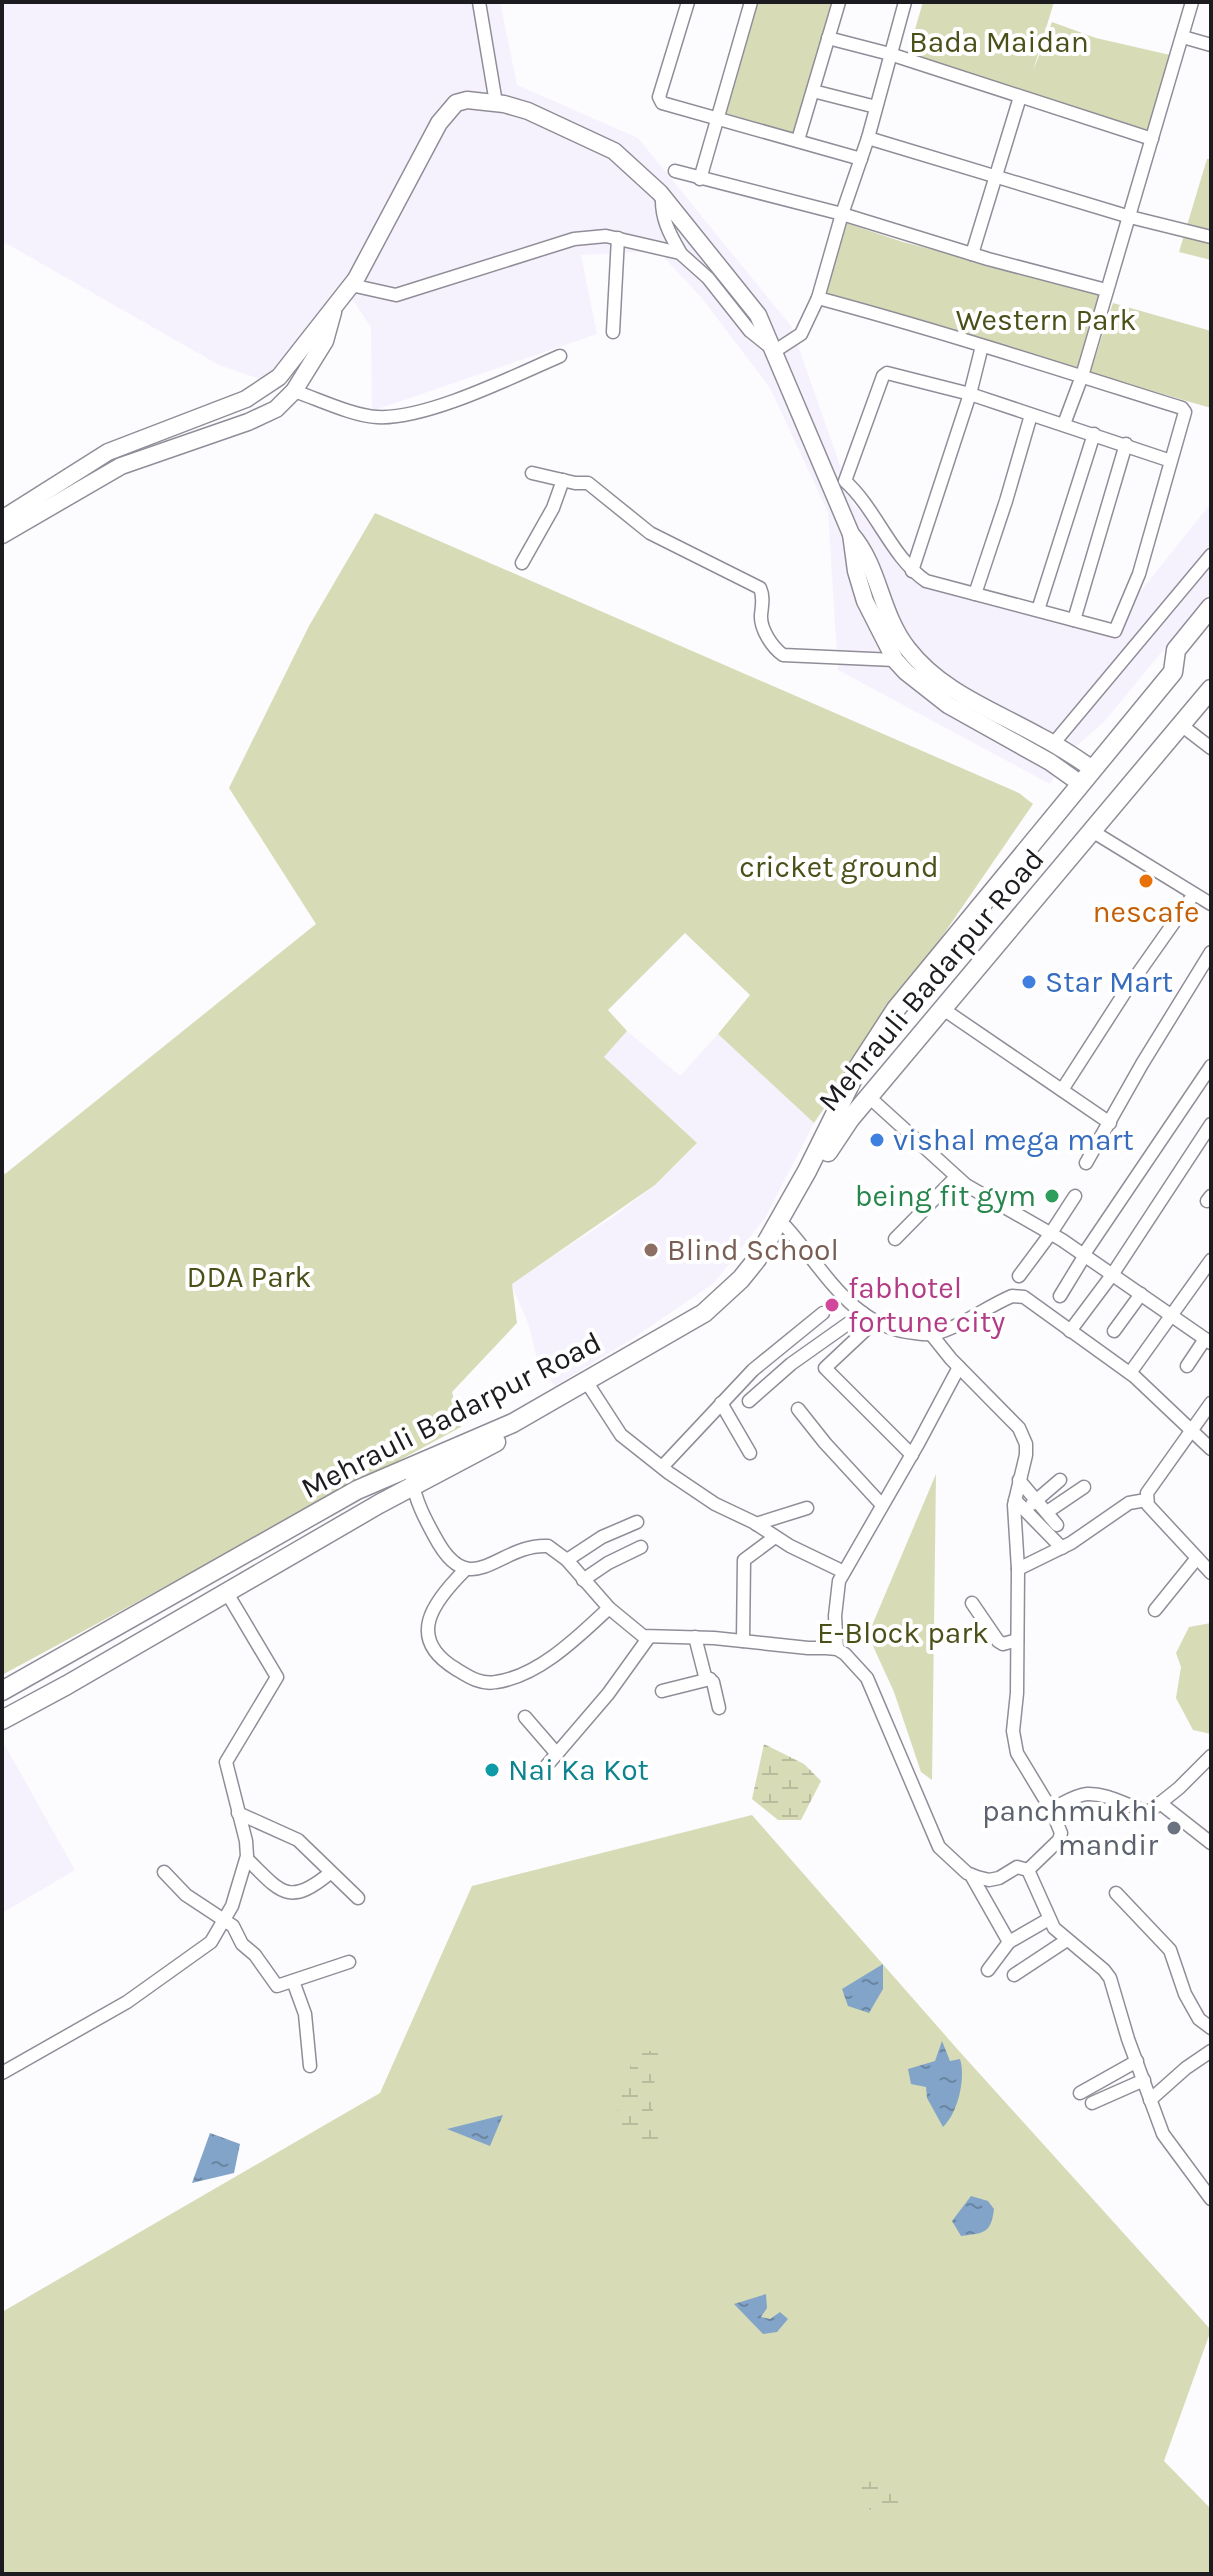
<svg xmlns="http://www.w3.org/2000/svg" width="1213" height="2576" font-family="Karla,sans-serif">
  <style>
    .built { fill: #f6f2fd }
    .green { fill: #d7dcb7 }
    .wetland { fill: url(#wetland-marsh) }
    .water { fill: url(#water-ripples) }
    .lines { fill: none; stroke-linecap: round; stroke-linejoin: round }
    .street-casing { stroke: #918d98; stroke-width: 15 }
    .secondary-casing { stroke: #918d98; stroke-width: 19 }
    .primary-casing { stroke: #918d98; stroke-width: 21 }
    .street { stroke: #fff; stroke-width: 12 }
    .secondary { stroke: #fff; stroke-width: 16 }
    .primary { stroke: #fff; stroke-width: 18 }
    .food-dot { fill: #e8710a; stroke: #fff; stroke-width: 3 }
    .shop-dot { fill: #3f7fe0; stroke: #fff; stroke-width: 3 }
    .leisure-dot { fill: #2e9e5b; stroke: #fff; stroke-width: 3 }
    .education-dot { fill: #8d6e63; stroke: #fff; stroke-width: 3 }
    .hotel-dot { fill: #d1479c; stroke: #fff; stroke-width: 3 }
    .culture-dot { fill: #0f9aa8; stroke: #fff; stroke-width: 3 }
    .worship-dot { fill: #6b7280; stroke: #fff; stroke-width: 3 }
    .labels { text-anchor: middle; dominant-baseline: central; stroke-width: 8; stroke-linejoin: round; paint-order: stroke }
    .park-label { font-size: 30px; fill: #4b4f18; stroke: #fff }
    .food-label { font-size: 30px; fill: #c56008; stroke: #fff }
    .street-label { font-size: 30px; fill: #1c1b1f; stroke: #fff }
    .shop-label { font-size: 30px; fill: #366cbe; stroke: #fff; text-anchor: start }
    .leisure-label { font-size: 30px; fill: #27864d; stroke: #fff; text-anchor: end }
    .education-label { font-size: 30px; fill: #785e54; stroke: #fff; text-anchor: start }
    .hotel-label { font-size: 30px; fill: #b23c85; stroke: #fff; text-anchor: start }
    .culture-label { font-size: 30px; fill: #0d838f; stroke: #fff; text-anchor: start }
    .worship-label { font-size: 30px; fill: #5b616d; stroke: #fff; text-anchor: end }
  </style>
  <defs>
    <pattern id="wetland-marsh" width="20" height="14" patternUnits="userSpaceOnUse" patternTransform="scale(2)"><rect width="20" height="14" fill="#d7dcb7"/><path d="M1 5h8M5 5V1M11 12h8M15 12V8" fill="none" stroke="#b8bc9d"/></pattern>
    <pattern id="water-ripples" width="26" height="14" patternUnits="userSpaceOnUse" patternTransform="scale(2)"><rect width="26" height="14" fill="#82a4c8"/><path d="M2 4q2-2 4 0t4 0M15 11q2-2 4 0t4 0" fill="none" stroke="#6a85a2"/></pattern>
  </defs>
  <rect width="100%" height="100%" fill="#fcfbfe"/>
  <g class="built">
    <polygon points="2,2 500,2 517,85 638,138 791,326 854,505 925,573 1108,632 1211,503 1211,592 1104,722 1073,749 1050,784 838,670 828,512 770,388 701,297 658,251 581,255 597,334 372,411 371,327 343,286 318,343 277,385 219,365 2,241"/>
    <polygon points="627,1031 680,1076 718,1034 814,1123 765,1218 714,1283 632,1339 555,1386 539,1366 528,1323 511,1284 616,1215 655,1185 697,1144 604,1057"/>
    <polygon points="4,1744 75,1870 2,1913 2,1745"/>
  </g>
  <g class="green">
    <polygon points="757,2 843,2 803,138 724,116"/>
    <polygon points="923,2 1054,2 1033,71 1052,22 1096,38 1170,55 1149,130 1025,93 915,56 920,46 911,43"/>
    <polygon points="1207,159 1211,159 1211,260 1179,252"/>
    <polygon points="843,222 903,242 1102,293 1079,373 823,296"/>
    <polygon points="1113,303 1211,331 1211,408 1090,373"/>
    <polygon points="375,513 1019,793 1033,804 814,1123 718,1034 750,995 685,933 608,1010 627,1031 604,1057 697,1143 655,1185 512,1284 517,1323 452,1392 461,1427 2,1675 2,1172 5,1174 316,924 229,788 309,626"/>
    <polygon points="936,1474 932,1780 921,1772 894,1692 868,1635"/>
    <polygon points="1211,1623 1211,1734 1193,1730 1176,1698 1181,1667 1176,1653 1189,1627"/>
    <polygon points="752,1815 959,2051 1211,2330 1164,2461 1211,2509 1211,2574 2,2574 2,2312 380,2093 472,1886"/>
  </g>
  <g class="wetland">
    <polygon points="764,1744 804,1764 821,1781 801,1820 778,1820 752,1799"/>
    <path d="M635,2050L666,2052C650,2091 645,2099 664,2140L648,2154L612,2129Z"/>
    <path d="M884,2481L899,2492L900,2500L891,2517C877,2515 862,2507 854,2494L859,2482Z"/>
  </g>
  <g class="water">
    <polygon points="883,1964 883,1989 869,2013 848,2006 842,1989"/>
    <path d="M942,2041L950,2061L960,2059C966,2078 958,2113 943,2127L927,2098L926,2087L911,2084L908,2069L935,2061Z"/>
    <polygon points="503,2115 490,2146 447,2129"/>
    <polygon points="210,2133 240,2144 234,2173 192,2183"/>
    <path d="M971,2196L988,2201L994,2209C991,2234 984,2233 961,2236L952,2221Z"/>
    <polygon points="766,2294 767,2308 761,2317 770,2319 780,2312 788,2319 777,2332 763,2334 734,2304"/>
  </g>
  <g class="lines">
    <g class="street-casing">
      <g id="street">
        <polyline points="479,2 496,103"/>
        <polyline points="688,2 659,97 662,103 861,159"/>
        <path d="M905,2L868,138L842,214L818,298C941,331 1061,370 1182,408L1185,412L1139,574L1115,631L926,581C891,557 877,510 845,481L883,376L887,373L970,394L1171,461"/>
        <polyline points="1183,37 1211,45"/>
        <polyline points="828,38 890,54 1152,139"/>
        <polyline points="813,91 876,107"/>
        <polyline points="868,138 1130,217 1211,237"/>
        <polyline points="798,140 839,2"/>
        <polyline points="675,171 842,214 988,259 1106,290"/>
        <polyline points="700,179 751,2"/>
        <path d="M662,196C661,218 669,233 680,252"/>
        <polyline points="972,254 1020,97"/>
        <polyline points="351,285 396,295 574,239 606,236 680,253 708,278 750,331 775,351 801,334 818,298"/>
        <polyline points="613,332 618,238"/>
        <path d="M294,391C318,399 353,416 377,417C426,420 514,376 560,356"/>
        <polyline points="1064,424 1082,376 1192,2"/>
        <path d="M532,473L575,483H588L650,533L760,588C764,597 762,605 761,615C760,629 772,647 783,655L895,660"/>
        <polyline points="522,563 553,508 563,480"/>
        <polyline points="912,571 970,394 982,346"/>
        <polyline points="975,594 1006,501 1031,415"/>
        <polyline points="1038,610 1094,434"/>
        <polyline points="1074,620 1126,444"/>
        <polyline points="1181,725 1211,748"/>
        <polyline points="1053,744 1211,555"/>
        <polyline points="1092,831 1211,904"/>
        <polyline points="943,1009 1110,1123"/>
        <polyline points="1062,1090 1127,989 1194,894"/>
        <polyline points="869,1097 966,1185 1062,1240 1211,1343"/>
        <polyline points="1086,1163 1142,1064 1211,952"/>
        <polyline points="1207,1201 1211,1196"/>
        <path d="M786,1227C824,1269 852,1328 915,1333C921,1334 928,1335 934,1334C961,1327 986,1307 1012,1296L1024,1297L1135,1377L1211,1449"/>
        <polyline points="895,1239 956,1177"/>
        <polyline points="1084,1254 1211,1066"/>
        <polyline points="1019,1276 1051,1233 1075,1196"/>
        <polyline points="1060,1296 1085,1255"/>
        <polyline points="874,1322 825,1368 912,1455"/>
        <polyline points="1070,1331 1112,1275 1211,1124"/>
        <polyline points="1114,1331 1141,1294"/>
        <polyline points="931,1334 951,1359 1019,1428 1026,1444 1026,1455 1014,1505 1018,1569 1017,1693 1013,1731 1017,1753 1052,1811 1061,1833 1059,1840 1028,1870"/>
        <polyline points="1187,1366 1205,1339"/>
        <polyline points="1130,1373 1211,1260"/>
        <polyline points="586,1381 621,1435 669,1473 715,1504 753,1522 790,1546 844,1572"/>
        <polyline points="749,1401 791,1364 863,1313"/>
        <polyline points="721,1403 750,1453"/>
        <polyline points="1211,1403 1147,1493 1148,1505 1211,1573"/>
        <polyline points="798,1409 825,1443 882,1505"/>
        <polyline points="662,1467 753,1370 823,1313"/>
        <path d="M412,1479C415,1500 425,1519 435,1537C471,1605 498,1543 548,1546L567,1560L609,1608L643,1636L714,1638L808,1648H826L837,1649L845,1654L867,1678L939,1847L967,1873L977,1877L989,1880L999,1878L1017,1867L1028,1870L1054,1928L1104,1970L1110,1978L1128,2039L1163,2134L1211,2199"/>
        <polyline points="1019,1480 1057,1525"/>
        <polyline points="1015,1500 1062,1548"/>
        <polyline points="1032,1504 1060,1480"/>
        <polyline points="1047,1512 1084,1487"/>
        <polyline points="756,1524 807,1508"/>
        <polyline points="567,1560 602,1537 637,1522"/>
        <polyline points="1018,1569 1071,1543 1129,1503 1146,1500"/>
        <path d="M465,1570C433,1602 405,1638 456,1669C469,1677 481,1685 496,1682C539,1676 579,1636 609,1608"/>
        <polyline points="583,1580 608,1563 641,1547"/>
        <polyline points="972,1603 998,1641 1003,1644 1017,1640"/>
        <polyline points="1155,1610 1197,1558"/>
        <polyline points="695,1637 705,1676 713,1682 719,1708"/>
        <polyline points="743,1641 744,1560 775,1537"/>
        <polyline points="837,1649 835,1616 839,1581 919,1442 959,1367"/>
        <polyline points="662,1691 710,1679"/>
        <polyline points="525,1717 557,1754"/>
        <polyline points="542,1771 608,1694 649,1637"/>
        <polyline points="1160,1803 1211,1843"/>
        <path d="M1051,1809C1062,1804 1075,1795 1087,1794C1109,1793 1128,1807 1149,1812L1179,1788L1211,1756"/>
        <polyline points="238,1813 298,1840 358,1898"/>
        <path d="M247,1859C280,1891 288,1908 330,1873"/>
        <polyline points="164,1872 186,1895 233,1926 242,1944 255,1955 277,1986 349,1962"/>
        <polyline points="971,1875 1009,1942"/>
        <polyline points="1116,1893 1170,1950 1185,1994 1199,2019 1211,2028"/>
        <polyline points="988,1970 1009,1942 1049,1919"/>
        <polyline points="1014,1975 1067,1940"/>
        <polyline points="293,1981 305,2014 310,2066"/>
        <polyline points="2,2073 127,2002 211,1942 232,1906 247,1856 246,1841 226,1762 277,1677 227,1593"/>
        <polyline points="1080,2093 1137,2061"/>
        <polyline points="1150,2100 1186,2068 1211,2051"/>
        <polyline points="1092,2103 1144,2080"/>
      </g>
    </g>
    <g class="secondary-casing">
      <g id="secondary">
        <path d="M2,519L108,452L246,399L279,377L356,279L439,123L456,103L467,100L504,104L528,111L614,151L660,193L758,315L851,534C880,567 880,614 908,649C941,692 995,711 1041,737C1059,746 1076,758 1093,769"/>
        <polyline points="851,534 856,571 865,601 895,660 906,672 948,705 1050,762 1081,784"/>
        <polyline points="2,535 121,466 248,422 276,409 294,391 325,341 333,312"/>
      </g>
    </g>
    <g class="primary-casing">
      <g id="primary">
        <polyline points="828,1152 850,1119 1211,689"/>
        <polyline points="2,1691 357,1490 513,1423 704,1313 741,1279 757,1259 807,1171 859,1066 896,1009 1173,672 1176,650 1211,607"/>
        <polyline points="2,1720 67,1685 379,1504 496,1442"/>
      </g>
    </g>
    <use href="#street" class="street"/>
    <use href="#secondary" class="secondary"/>
    <use href="#primary" class="primary"/>
  </g>
  <circle class="food-dot" cx="1146" cy="881" r="8"/>
  <g class="shop-dot">
    <circle cx="1029" cy="982" r="8"/>
    <circle cx="877" cy="1140" r="8"/>
  </g>
  <circle class="leisure-dot" cx="1052" cy="1196" r="8"/>
  <circle class="education-dot" cx="651" cy="1250" r="8"/>
  <circle class="hotel-dot" cx="832" cy="1305" r="8"/>
  <circle class="culture-dot" cx="492" cy="1770" r="8"/>
  <circle class="worship-dot" cx="1174" cy="1828" r="8"/>
  <g class="labels">
    <g class="park-label">
      <text x="999" y="42">Bada Maidan</text>
      <text x="1046" y="320">Western Park</text>
      <text x="839" y="867">cricket ground</text>
      <text x="249" y="1277">DDA Park</text>
      <text x="903" y="1633">E-Block park</text>
    </g>
    <g class="food-label">
      <text x="1146" y="912">nescafe</text>
    </g>
    <g class="street-label">
      <text transform="translate(931 980) rotate(-50)">Mehrauli Badarpur Road</text>
      <text transform="translate(451 1415) rotate(-27)">Mehrauli Badarpur Road</text>
    </g>
    <g class="shop-label">
      <text x="1045" y="982">Star Mart</text>
      <text x="893" y="1140">vishal mega mart</text>
    </g>
    <g class="leisure-label">
      <text x="1036" y="1196">being fit gym</text>
    </g>
    <g class="education-label">
      <text x="667" y="1250">Blind School</text>
    </g>
    <g class="hotel-label">
      <text x="848" y="1288">fabhotel<tspan x="848" dy="34">fortune city</tspan></text>
    </g>
    <g class="culture-label">
      <text x="508" y="1770">Nai Ka Kot</text>
    </g>
    <g class="worship-label">
      <text x="1158" y="1811">panchmukhi<tspan x="1158" dy="34">mandir</tspan></text>
    </g>
  </g>
  <rect width="1213" height="2576" fill="none" stroke="#1c1b1f" stroke-width="8"/>
</svg>
